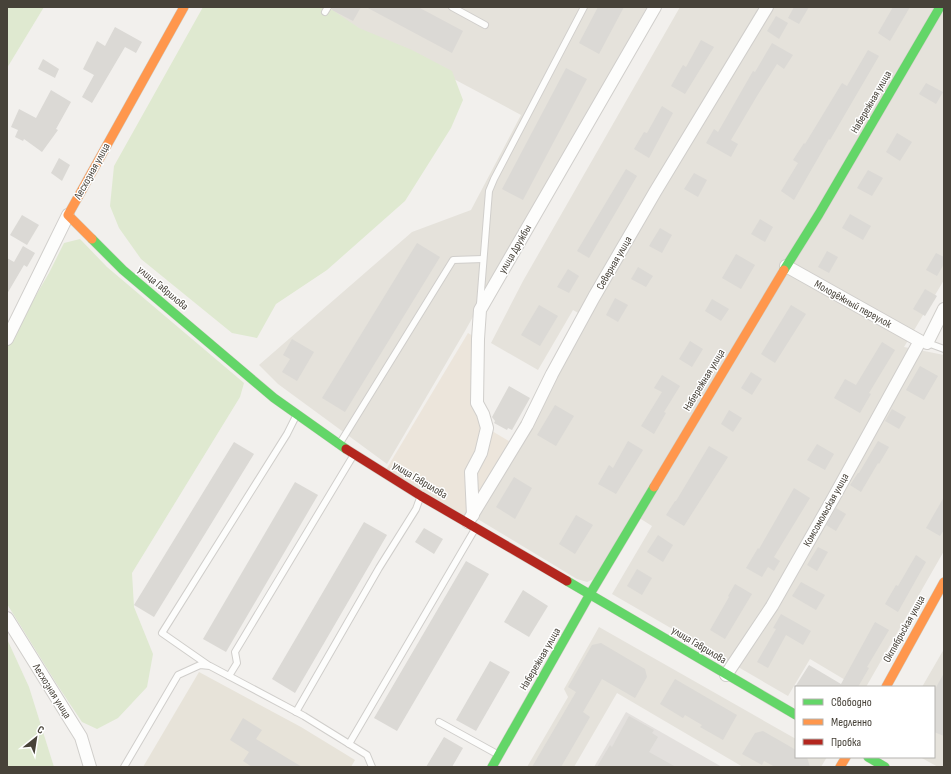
<svg xmlns="http://www.w3.org/2000/svg" width="951" height="774" font-family="'Sofia Sans Condensed',sans-serif">
  <style>
    .residential { fill: #e5e2db }
    .commercial { fill: #ece5db }
    .industrial { fill: #e3e0dd }
    .education { fill: #e7e3d9 }
    .green { fill: #dfe9d0 }
    .building { fill: #dbd9d5 }
    .lines { fill: none; stroke-linecap: round; stroke-linejoin: round }
    .lane-casing { stroke: #d0cecb; stroke-width: 8 }
    .street-casing { stroke: #d0cecb; stroke-width: 14 }
    .fast-casing { stroke: #d0cdc5; stroke-width: 10 }
    .slow-casing { stroke: #d0cdc5; stroke-width: 10 }
    .jam-casing { stroke: #d0cdc5; stroke-width: 10 }
    .lane { stroke: #fdfdfc; stroke-width: 6 }
    .street { stroke: #fdfdfc; stroke-width: 12 }
    .fast { stroke: #63d668; stroke-width: 9 }
    .slow { stroke: #ff974d; stroke-width: 9 }
    .jam { stroke: #b3261e; stroke-width: 9 }
    .labels { text-anchor: middle; dominant-baseline: central; stroke-width: 3; stroke-linejoin: round; paint-order: stroke }
    .street-label { font-size: 11px; fill: #474239; stroke: #fff }
  </style>
  <rect width="100%" height="100%" fill="#f2f0ed"/>
  <g class="residential">
    <polygon points="319,7 647,7 465,331 387,464 278,384 259,365 412,232 471,210 521,115"/>
    <polygon points="680,7 944,7 944,280 904,347 944,355 944,551 866,687 857,687 810,659 788,696 612,594 652,526 633,514 594,579 587,582 577,579 476,518 541,411 546,395 589,319 573,310 538,370 491,343 523,281"/>
    <polygon points="599,627 796,739 796,757 827,757 821,767 743,767 617,693 574,767 527,767 568,697 564,689"/>
    <polygon points="944,649 944,767 938,767 920,757 934,757 934,687 922,687"/>
  </g>
  <polygon class="commercial" points="468,333 478,339 477,403 487,428 514,444 468,522 384,473"/>
  <polygon class="industrial" points="626,712 722,767 594,767"/>
  <polygon class="education" points="199,672 301,727 355,760 351,767 143,767"/>
  <g class="green">
    <polygon points="7,7 44,7 7,68"/>
    <polygon points="203,7 328,7 359,28 412,50 452,71 463,100 451,128 405,201 327,270 276,304 257,338 232,333 141,259 119,228 110,206 114,166"/>
    <polygon points="80,239 107,267 244,383 240,397 132,573 134,607 153,654 147,687 118,718 97,729 82,722 58,686 7,604 7,345 49,273 64,243"/>
    <polygon points="7,639 29,687 54,767 7,767"/>
  </g>
  <g class="building">
    <polygon points="332,7 361,7 353,21 332,10"/>
    <polygon points="366,7 418,7 463,31 452,53"/>
    <polygon points="598,7 624,7 599,54 579,43"/>
    <polygon points="794,7 809,7 799,24 788,18"/>
    <polygon points="893,7 910,7 890,41 878,33"/>
    <polygon points="776,16 788,23 779,39 767,31"/>
    <polygon points="115,27 142,42 136,53 125,47 92,103 82,97 94,75 83,69 97,41 105,46"/>
    <polygon points="701,40 714,47 685,94 671,86 683,65 686,67"/>
    <polygon points="772,43 793,55 784,69 777,64 757,96 731,140 738,144 731,157 706,143 714,129 718,132 753,71 755,72"/>
    <polygon points="868,50 879,56 830,140 829,139 794,200 781,191 798,163 793,160 804,143 805,144 842,83 847,86"/>
    <polygon points="43,59 59,69 55,78 38,69"/>
    <polygon points="566,68 587,79 523,200 502,189"/>
    <polygon points="926,83 943,92 936,104 919,94"/>
    <polygon points="51,90 71,102 56,129 58,130 42,152 24,139 23,141 15,137 18,130 11,127 19,109 36,118"/>
    <polygon points="662,106 673,113 649,158 634,149 644,132 647,133"/>
    <polygon points="897,133 912,142 900,161 886,152"/>
    <polygon points="59,158 70,165 62,181 51,173"/>
    <polygon points="626,169 637,176 589,258 577,251"/>
    <polygon points="868,170 883,178 872,196 857,188"/>
    <polygon points="694,173 707,180 698,197 684,189"/>
    <polygon points="850,214 871,226 863,240 842,228"/>
    <polygon points="22,215 39,225 27,245 10,235"/>
    <polygon points="760,219 773,227 765,242 751,234"/>
    <polygon points="660,228 672,235 662,253 649,246"/>
    <polygon points="417,243 440,257 345,412 322,398"/>
    <polygon points="23,246 35,253 27,267 24,265 7,294 7,258 14,262"/>
    <polygon points="827,251 838,257 829,273 818,267"/>
    <polygon points="936,253 944,257 944,264 937,276 926,270"/>
    <polygon points="736,254 755,265 741,289 722,278"/>
    <polygon points="638,267 653,276 646,287 631,279"/>
    <polygon points="568,269 579,276 569,293 557,287"/>
    <polygon points="925,289 937,296 925,316 913,309"/>
    <polygon points="615,298 628,305 618,322 606,315"/>
    <polygon points="712,299 729,309 721,321 705,311"/>
    <polygon points="539,305 558,316 540,346 521,335"/>
    <polygon points="791,305 806,314 775,363 761,354"/>
    <polygon points="292,339 314,352 297,381 282,372 290,359 283,355"/>
    <polygon points="690,341 703,349 692,367 679,359"/>
    <polygon points="882,342 895,350 869,393 871,394 860,413 834,398 845,379 856,385"/>
    <polygon points="920,366 938,376 924,400 906,390"/>
    <polygon points="751,372 762,379 752,395 741,388"/>
    <polygon points="662,375 680,386 664,412 666,413 654,434 641,426 662,392 654,388"/>
    <polygon points="509,386 530,398 512,430 508,428 507,430 494,423 495,421 492,417"/>
    <polygon points="555,405 574,416 556,446 537,435"/>
    <polygon points="892,409 906,417 899,429 885,421"/>
    <polygon points="729,410 742,418 733,432 721,424"/>
    <polygon points="628,441 643,450 616,494 598,484 609,465 613,468"/>
    <polygon points="878,441 889,447 879,464 878,463 861,492 850,485 858,473 859,473"/>
    <polygon points="234,442 254,454 154,617 134,605"/>
    <polygon points="817,444 834,454 825,470 807,460"/>
    <polygon points="709,446 728,457 684,526 666,515 675,501 676,501"/>
    <polygon points="514,477 532,488 515,519 496,507"/>
    <polygon points="295,482 318,495 226,652 203,639"/>
    <polygon points="794,488 810,498 774,557 780,561 774,571 768,567 762,577 746,568 758,548 759,549"/>
    <polygon points="944,497 944,530 940,536 926,528"/>
    <polygon points="836,508 846,514 836,531 826,525"/>
    <polygon points="576,515 593,525 575,554 559,544"/>
    <polygon points="364,522 387,535 295,693 272,679"/>
    <polygon points="424,528 443,539 434,554 415,542"/>
    <polygon points="658,535 673,545 663,562 647,552"/>
    <polygon points="818,547 828,552 817,571 807,565"/>
    <polygon points="916,555 926,562 898,612 885,604 896,585 898,586"/>
    <polygon points="466,561 489,574 397,731 374,718"/>
    <polygon points="637,569 652,578 642,595 627,586"/>
    <polygon points="801,582 825,595 816,610 792,596"/>
    <polygon points="735,584 752,594 725,639 710,630 729,597 728,596"/>
    <polygon points="523,590 548,606 529,637 504,622"/>
    <polygon points="781,614 811,631 803,645 786,635 768,668 757,662 776,629 773,628"/>
    <polygon points="875,622 889,630 867,667 869,668 858,687 795,687 809,665 841,684"/>
    <polygon points="601,643 645,669 647,677 635,698 602,679 583,712 590,717 561,767 532,767 576,692 568,687 592,645"/>
    <polygon points="490,661 510,672 476,731 456,720"/>
    <polygon points="944,673 944,736 934,732 934,691"/>
    <polygon points="675,679 737,715 723,740 700,727 702,725 685,715 683,718 660,704"/>
    <polygon points="629,716 654,730 652,733 658,737 649,752 676,767 597,767 610,745 612,747"/>
    <polygon points="243,718 262,730 256,739 302,767 252,767 243,761 249,752 230,740"/>
    <polygon points="763,731 796,750 796,757 807,757 810,767 775,767 764,761 762,765 742,754 755,733"/>
    <polygon points="444,737 463,748 452,767 426,767"/>
  </g>
  <g class="lines">
    <g class="lane-casing">
      <g id="lane">
        <polyline points="452,7 485,25"/>
        <polyline points="325,12 328,7"/>
        <polyline points="480,304 489,191 494,179 584,7"/>
        <polyline points="925,342 944,349"/>
        <polyline points="340,443 453,260 483,259"/>
        <polyline points="208,665 162,633 287,434 296,416"/>
        <polyline points="229,676 237,663 235,652 353,456"/>
        <polyline points="296,712 379,568 416,509 420,498"/>
        <polyline points="439,722 497,754"/>
        <polyline points="349,744 475,529"/>
        <polyline points="124,767 178,675 200,665 210,666 304,716 367,755 372,767"/>
      </g>
    </g>
    <g class="street-casing">
      <g id="street">
        <polyline points="7,339 68,215"/>
        <polyline points="927,343 944,309"/>
        <polyline points="473,515 471,472 481,453 487,428 483,414 477,403 478,339 480,310 655,7"/>
        <polyline points="468,522 527,425 552,374 594,297 655,192 767,7"/>
        <polyline points="7,618 81,737 90,767"/>
        <polyline points="726,675 772,606 834,497 920,341 786,266"/>
      </g>
    </g>
    <g class="fast-casing">
      <g id="fast">
        <polyline points="92,239 123,270 274,398 346,449"/>
        <polyline points="784,270 819,214 940,7"/>
        <polyline points="567,581 796,715"/>
        <polyline points="868,757 885,767"/>
        <polyline points="492,767 590,594 654,487"/>
      </g>
    </g>
    <g class="slow-casing">
      <g id="slow">
        <polyline points="92,239 68,215 184,7"/>
        <polyline points="654,487 784,270"/>
        <polyline points="886,687 944,582"/>
        <polyline points="840,767 846,757"/>
      </g>
    </g>
    <g class="jam-casing">
      <polyline id="jam" points="346,449 421,496 567,581"/>
    </g>
    <use href="#lane" class="lane"/>
    <use href="#street" class="street"/>
    <use href="#fast" class="fast"/>
    <use href="#slow" class="slow"/>
    <use href="#jam" class="jam"/>
  </g>
  <g class="labels">
    <g class="street-label">
      <text transform="translate(871 102) rotate(-60)">Набережная улица</text>
      <text transform="translate(92 171) rotate(-61)">Лесхозная улица</text>
      <text transform="translate(515 249) rotate(-60)">улица Дружбы</text>
      <text transform="translate(614 263) rotate(-60)">Северная улица</text>
      <text transform="translate(163 288) rotate(40)">улица Гаврилова</text>
      <text transform="translate(853 304) rotate(29)">Молодёжный переулок</text>
      <text transform="translate(704 380) rotate(-59)">Набережная улица</text>
      <text transform="translate(420 480) rotate(31)">улица Гаврилова</text>
      <text transform="translate(826 510) rotate(-61)">Комсомольская улица</text>
      <text transform="translate(904 629) rotate(-61)">Октябрьская улица</text>
      <text transform="translate(699 645) rotate(31)">улица Гаврилова</text>
      <text transform="translate(540 659) rotate(-60)">Набережная улица</text>
      <text transform="translate(52 691) rotate(58)">Лесхозная улица</text>
    </g>
  </g>
  <rect width="951" height="774" fill="none" stroke="#474239" stroke-width="16"/>
  <rect x="795" y="686" width="140" height="72" fill="#ffffff" stroke="#b5b3b0"/>
  <rect x="803" y="699" width="20" height="6" fill="#63d668" stroke="#b5b3b0"/>
  <text x="831" y="706" font-size="12" fill="#474239">Свободно</text>
  <rect x="803" y="719" width="20" height="6" fill="#ff974d" stroke="#b5b3b0"/>
  <text x="831" y="726" font-size="12" fill="#474239">Медленно</text>
  <rect x="803" y="739" width="20" height="6" fill="#b3261e" stroke="#b5b3b0"/>
  <text x="831" y="746" font-size="12" fill="#474239">Пробка</text>
  <g transform="translate(36 738) rotate(30)" stroke="#ffffff" stroke-width="3" paint-order="stroke">
  <path d="M0-3L7 15L0 10L-7 15Z" fill="#474239"/>
  <text y="-6" font-size="11" font-weight="bold" text-anchor="middle" fill="#474239">С</text>
  </g>
</svg>
